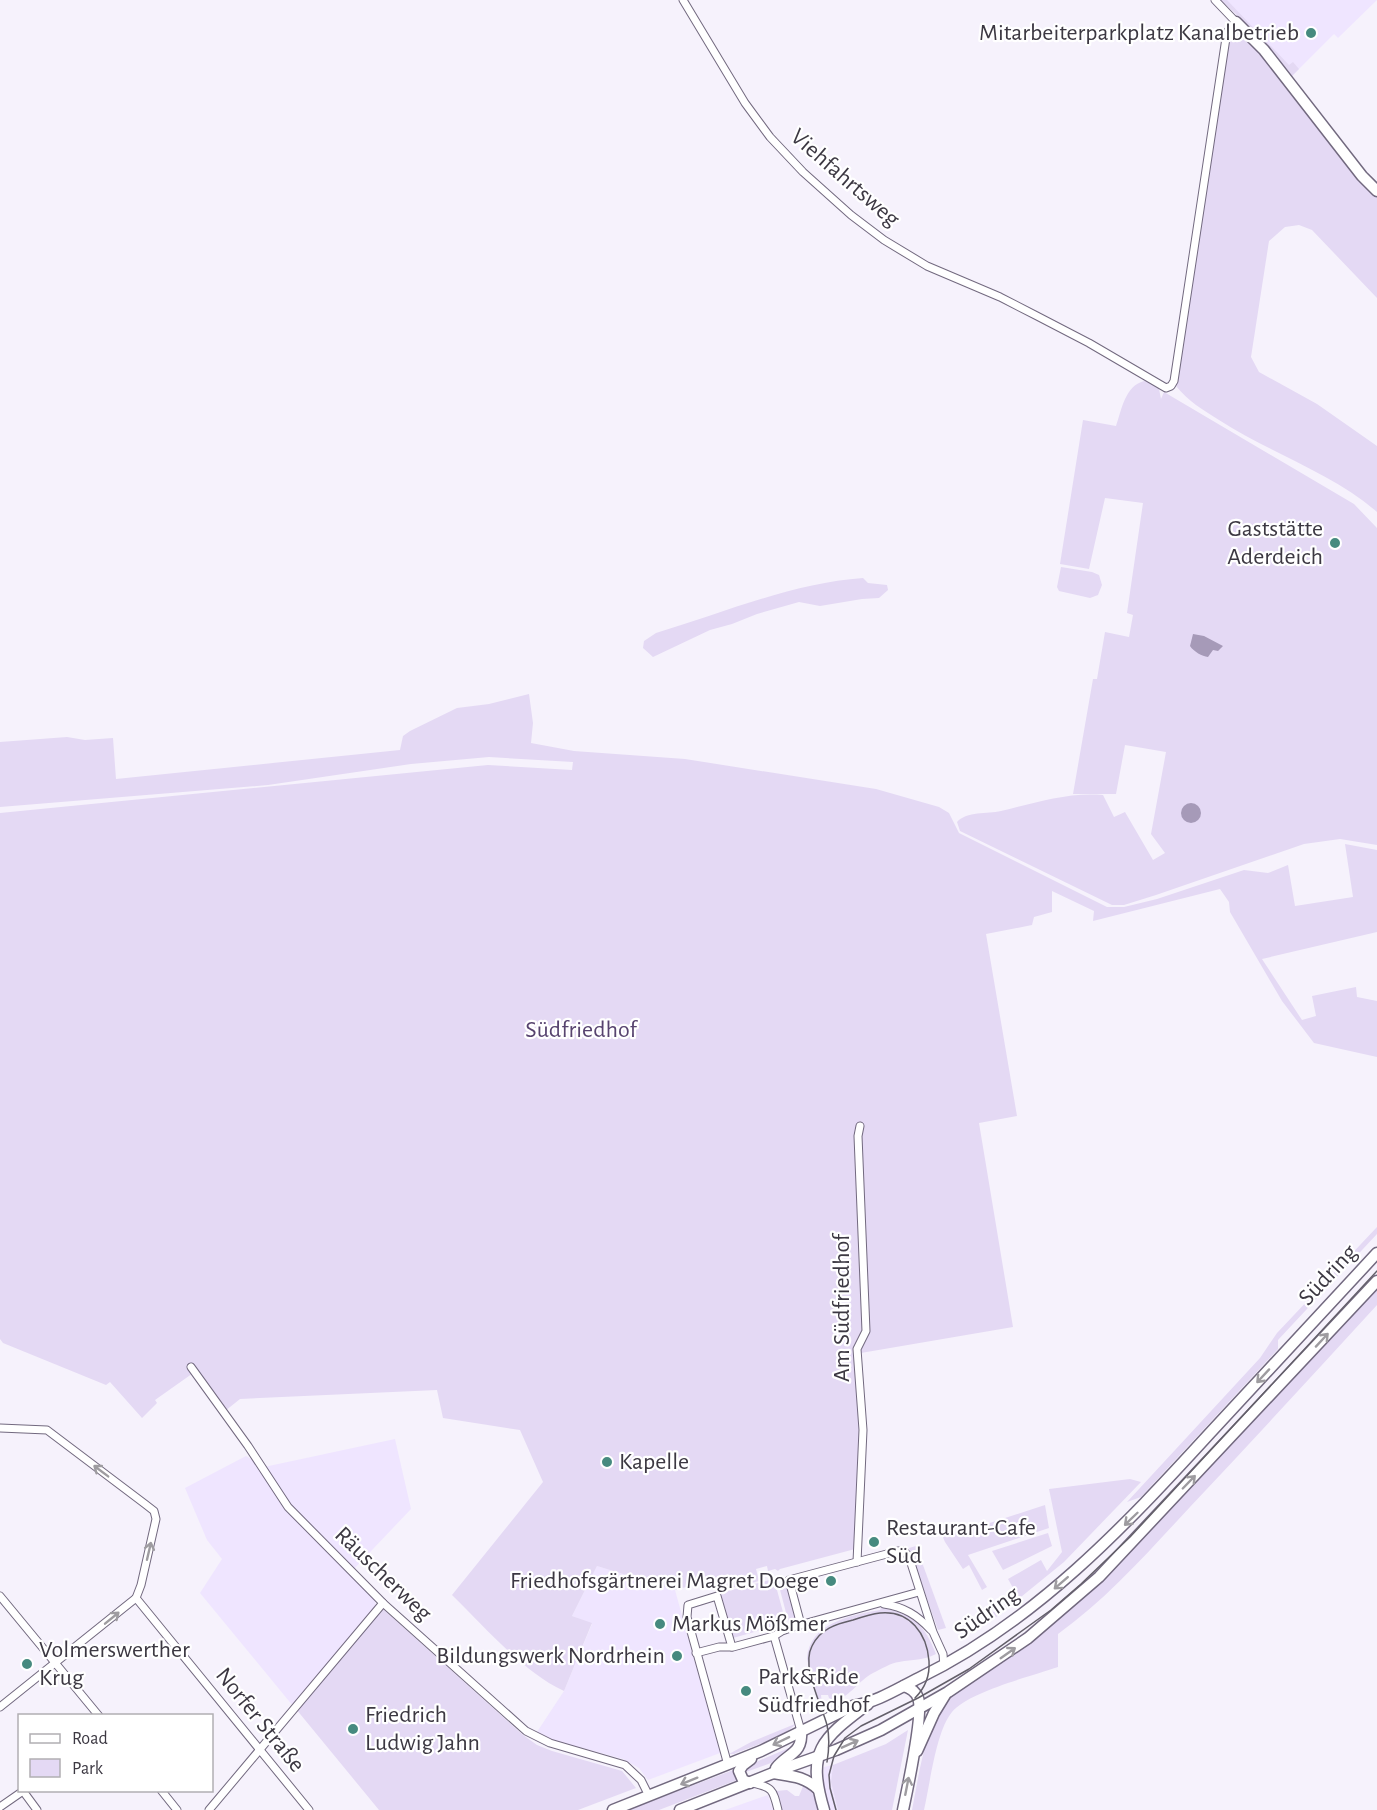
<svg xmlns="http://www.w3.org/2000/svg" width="1377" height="1810" font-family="'Alegreya Sans',sans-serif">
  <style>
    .built { fill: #efe5ff }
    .green { fill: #e4d9f4 }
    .water { fill: #a69ab8 }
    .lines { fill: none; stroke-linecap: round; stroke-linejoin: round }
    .street-casing { stroke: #72697f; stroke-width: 9 }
    .secondary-casing { stroke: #72697f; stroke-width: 13 }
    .primary-casing { stroke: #72697f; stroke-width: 13 }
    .street { stroke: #fff; stroke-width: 7 }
    .secondary { stroke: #fff; stroke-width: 10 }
    .primary { stroke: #fff; stroke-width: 10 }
    .tram { stroke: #635f69; stroke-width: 1.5 }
    .oneway { stroke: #9e9ca0 }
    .poi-dot { fill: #468a7f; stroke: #fff; stroke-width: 2 }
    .labels { text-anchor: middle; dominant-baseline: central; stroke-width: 4.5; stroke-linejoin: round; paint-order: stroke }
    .poi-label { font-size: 24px; fill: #3c3842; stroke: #fff; text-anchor: start }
    .street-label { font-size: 24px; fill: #3c3842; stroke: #fff }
    .park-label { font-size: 24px; fill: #57436f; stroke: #fff }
  </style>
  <rect width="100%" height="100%" fill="#f6f2fc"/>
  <g class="built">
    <polygon points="1221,0 1377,0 1338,38 1334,34 1291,77 1259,36"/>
    <polygon points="395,1439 411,1509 354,1569 353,1577 374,1598 376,1606 293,1706 200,1593 222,1559 207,1540 185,1488 246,1456 264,1467"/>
    <polygon points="597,1566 675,1590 720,1753 648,1780 639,1768 623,1759 553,1740 537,1732 564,1691 592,1624 572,1616"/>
    <polygon points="833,1765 831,1782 838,1810 829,1810 823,1783 824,1767"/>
    <polygon points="768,1795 773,1810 725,1810 762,1797"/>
  </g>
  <g class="green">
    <polygon points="1221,0 1227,0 1289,65 1293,62 1299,69 1291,77 1259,36"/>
    <path d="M1244,36L1250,40L1360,178L1377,197V298L1312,230L1299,225L1285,227L1269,241L1251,357L1259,372L1317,404L1377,446V512C1334,474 1268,452 1219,420C1203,410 1188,401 1176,386L1227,48L1231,39Z"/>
    <path d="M1144,381L1154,382L1158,384L1161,399L1164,392L1354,504L1377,528V845L1340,839L1304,844L1156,895L1124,905H1112L960,831L957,822C967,811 987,814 1001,811C1035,803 1068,792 1103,795L1114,817L1125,812L1153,860L1165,853L1151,834L1166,752L1125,745L1116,794H1073L1093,679H1097L1105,632L1129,637L1133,615L1127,613L1143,503L1105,498L1089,569L1060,564L1083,420L1116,426C1122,409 1125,386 1144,381Z"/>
    <polygon points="1061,567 1092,572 1099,575 1102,585 1098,595 1090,598 1059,591 1057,587"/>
    <path d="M863,578L868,583L887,585L888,590L879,598L862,599L820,606L799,602L757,614L732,624L710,630L653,657L643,648L644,641L656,633C723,613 792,583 863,578Z"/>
    <path d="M529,694L533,723L531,743L574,751L685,759L876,789L939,807L949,813L959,833L1107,907H1124L1157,899L1244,870L1268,873L1288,865L1295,906L1353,897L1345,844L1377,850V932L1262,959L1302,1020L1316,1016L1312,996L1356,987L1357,997L1377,1001V1057L1314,1043L1282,1001L1230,912L1229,902L1220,889L1093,921L1094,911L1052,891V912L1034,917L1032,925L986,934L1017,1116L979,1123L1013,1327L855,1354L860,1426L855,1549L780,1569L778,1571L775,1569L768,1571L767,1566L756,1569L759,1581L719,1591L716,1579L675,1590L597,1566L572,1616L592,1623L564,1691C522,1671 485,1627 452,1595L543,1482L520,1430L443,1418L437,1390L240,1399L225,1411L196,1371L155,1400L157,1403L142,1418L110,1382L106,1385L3,1343L0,1339V813L488,765L572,770L573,762L489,757L411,764L268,785L0,807V742L67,737L85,740L113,738L116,779L400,750L403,736L410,731L457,708L489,704Z"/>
    <polygon points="1377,1227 1377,1234 1278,1340 1278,1349 1141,1497 1127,1502 1260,1358 1277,1333"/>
    <path d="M1377,1288V1305C1315,1373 1253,1440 1190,1507C1149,1551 1108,1598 1058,1634V1667C1032,1676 968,1692 952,1712C936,1731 930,1784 924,1810H912C919,1775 924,1731 946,1701C958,1685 986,1673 1002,1662C1037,1638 1068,1611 1099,1584Z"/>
    <polygon points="1130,1479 1141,1482 1064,1562 995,1618 992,1613 1017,1595 1008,1579 1041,1560 1047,1571 1062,1552 1049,1489"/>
    <polygon points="1045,1505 1049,1528 968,1555 987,1587 982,1590 969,1565 963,1569 945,1542 939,1528 953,1524 956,1534"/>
    <polygon points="1048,1533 1052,1546 1003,1570 992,1551"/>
    <polygon points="916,1546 946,1628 938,1630 909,1548"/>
    <polygon points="774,1579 786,1623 733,1638 720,1593"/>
    <polygon points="779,1586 790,1590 797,1619 789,1624"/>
    <path d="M881,1608C912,1613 925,1625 936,1654C922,1661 914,1659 899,1662C891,1663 881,1669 873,1673C858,1681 852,1695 835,1701L829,1698L828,1695H821L822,1704L819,1706L807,1659C809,1623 851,1615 880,1610Z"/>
    <polygon points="383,1609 523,1735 537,1745 552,1751 622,1771 636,1788 578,1810 379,1810 296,1709 378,1610"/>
    <path d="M795,1724C789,1735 748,1748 734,1754H729L751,1742Z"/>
    <polygon points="908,1730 892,1810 838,1810 831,1782 833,1765 886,1744"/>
    <polygon points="796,1742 782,1759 746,1772 749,1765 791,1747"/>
    <polygon points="736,1769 737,1780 659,1810 628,1810"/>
    <polygon points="804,1784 813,1793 819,1810 781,1810 776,1791 787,1790 795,1796 799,1796"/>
  </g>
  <g class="water">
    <path d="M1193,634L1204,636L1223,646L1218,651L1213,650L1208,657C1202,656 1194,652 1190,646Z"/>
    <circle cx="1191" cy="813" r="10"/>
  </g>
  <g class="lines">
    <g class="street-casing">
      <g id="street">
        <polyline points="683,0 745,103 770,137 803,172 851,215 884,240 927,266 1000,297 1037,316 1089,343 1166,388 1171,386 1174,381 1226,38 1228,31 1236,22 1215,0"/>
        <polyline points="191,1367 248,1446 288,1507 383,1603 526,1731 550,1743 625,1765 641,1780 649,1796"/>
        <polyline points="0,1428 47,1430 145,1504 154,1511 156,1519 141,1585 136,1598 0,1707"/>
        <polyline points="857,1562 863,1430 857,1349 866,1331 858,1136 860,1126"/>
        <polyline points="0,1596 99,1716"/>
        <polyline points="136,1598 309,1810"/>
        <path d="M884,1604C904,1607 917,1615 931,1630"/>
        <polyline points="801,1625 789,1580 898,1551 904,1551 909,1557 933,1632 943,1654 944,1666"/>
        <polyline points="774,1636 801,1731"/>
        <polyline points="696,1653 719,1647 733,1647 774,1636 782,1631 796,1626 919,1592"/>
        <polyline points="728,1765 687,1617 688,1605 717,1596 732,1647"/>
        <path d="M752,1783C773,1787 773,1790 778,1810"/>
        <polyline points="161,1790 177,1810"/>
        <polyline points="0,1807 23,1791 37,1810"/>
        <polyline points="209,1810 383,1603"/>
      </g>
    </g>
    <g class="secondary-casing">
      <polyline id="secondary" points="1236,22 1264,50 1362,176 1377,191"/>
    </g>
    <g class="primary-casing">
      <g id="primary">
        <polyline points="917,1751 934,1713 945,1695"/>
        <path d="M776,1768C788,1753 803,1754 801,1731"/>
        <path d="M773,1773C791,1776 804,1776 818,1789"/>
        <polyline points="750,1783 743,1780 739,1771 743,1765 751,1759"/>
        <path d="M613,1810L761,1751L853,1706C877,1702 897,1689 919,1678C1036,1621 1124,1527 1210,1433C1265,1373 1321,1313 1377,1253"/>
        <polyline points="680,1810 791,1766 836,1750 881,1730 948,1692 1028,1638 1099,1577 1377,1281"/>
        <path d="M824,1810C806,1750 822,1739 868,1704"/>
        <path d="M903,1810C907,1791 924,1712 918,1698C916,1691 910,1688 904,1686"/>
      </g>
    </g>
    <use href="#street" class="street"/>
    <use href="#secondary" class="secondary"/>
    <use href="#primary" class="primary"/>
    <g class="tram">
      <path d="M827,1762C829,1750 830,1738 827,1725C821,1703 801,1667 812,1646C820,1629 836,1624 853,1620C862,1617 871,1614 880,1613C910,1610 927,1634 929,1661C930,1675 925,1688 915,1698"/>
      <polyline points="836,1810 830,1788 829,1775 834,1756 845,1738 861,1726 918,1698 969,1669 1051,1610 1081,1584 1130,1537 1377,1271"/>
    </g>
  </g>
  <defs><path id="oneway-shaft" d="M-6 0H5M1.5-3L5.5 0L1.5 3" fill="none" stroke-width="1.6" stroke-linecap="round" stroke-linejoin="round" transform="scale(1.5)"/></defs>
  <g class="oneway">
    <use href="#oneway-shaft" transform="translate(1322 1340) rotate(-47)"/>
    <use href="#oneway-shaft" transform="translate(1263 1376) rotate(133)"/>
    <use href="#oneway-shaft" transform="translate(101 1471) rotate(-143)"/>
    <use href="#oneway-shaft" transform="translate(1189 1482) rotate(-46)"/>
    <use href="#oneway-shaft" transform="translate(1131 1519) rotate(136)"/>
    <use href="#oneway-shaft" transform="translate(149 1551) rotate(-77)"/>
    <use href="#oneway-shaft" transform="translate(1061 1583) rotate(139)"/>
    <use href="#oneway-shaft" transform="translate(112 1618) rotate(-39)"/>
    <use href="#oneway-shaft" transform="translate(1008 1653) rotate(-35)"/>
    <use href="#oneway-shaft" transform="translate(781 1741) rotate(154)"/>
    <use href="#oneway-shaft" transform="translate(850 1744) rotate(-24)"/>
    <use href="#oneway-shaft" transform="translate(689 1781) rotate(158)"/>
    <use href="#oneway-shaft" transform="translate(907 1786) rotate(-79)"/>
  </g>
  <g class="poi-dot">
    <circle cx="1311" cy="33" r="6"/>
    <circle cx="1335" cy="543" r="6"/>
    <circle cx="607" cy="1462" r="6"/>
    <circle cx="874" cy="1542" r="6"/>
    <circle cx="831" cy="1581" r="6"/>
    <circle cx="660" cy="1624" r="6"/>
    <circle cx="677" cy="1656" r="6"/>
    <circle cx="27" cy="1664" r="6"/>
    <circle cx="746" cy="1691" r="6"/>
    <circle cx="353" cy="1729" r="6"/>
  </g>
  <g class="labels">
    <g class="poi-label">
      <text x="1299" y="33" text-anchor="end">Mitarbeiterparkplatz Kanalbetrieb</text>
      <text x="1323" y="529" text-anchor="end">Gaststätte<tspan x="1323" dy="28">Aderdeich</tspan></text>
      <text x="619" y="1462">Kapelle</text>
      <text x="886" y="1528">Restaurant-Cafe<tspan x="886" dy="28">Süd</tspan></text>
      <text x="819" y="1581" text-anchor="end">Friedhofsgärtnerei Magret Doege</text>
      <text x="672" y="1624">Markus Mößmer</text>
      <text x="39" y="1650">Volmerswerther<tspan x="39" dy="28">Krug</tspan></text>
      <text x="665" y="1656" text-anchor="end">Bildungswerk Nordrhein</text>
      <text x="758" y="1677">Park&amp;Ride<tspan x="758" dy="28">Südfriedhof</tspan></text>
      <text x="365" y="1715">Friedrich<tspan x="365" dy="28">Ludwig Jahn</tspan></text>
    </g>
    <g class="street-label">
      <text transform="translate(845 178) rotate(41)">Viehfahrtsweg</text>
      <text transform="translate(1328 1275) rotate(-47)">Südring</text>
      <text transform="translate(842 1308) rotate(-90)">Am Südfriedhof</text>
      <text transform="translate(383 1574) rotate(44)">Räuscherweg</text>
      <text transform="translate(987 1613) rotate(-35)">Südring</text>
      <text transform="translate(260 1720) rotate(51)">Norfer Straße</text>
    </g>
    <g class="park-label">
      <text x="581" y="1030">Südfriedhof</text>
    </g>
  </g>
  <rect x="18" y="1714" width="195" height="78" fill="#ffffff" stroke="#b1afb3" stroke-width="1.5"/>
  <rect x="30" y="1734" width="30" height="9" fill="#ffffff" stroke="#b1afb3" stroke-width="1.5"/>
  <text x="72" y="1744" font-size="18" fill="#3c3842">Road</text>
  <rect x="30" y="1759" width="30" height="18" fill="#e4d9f4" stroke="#b1afb3" stroke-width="1.5"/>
  <text x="72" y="1774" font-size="18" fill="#3c3842">Park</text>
</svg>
